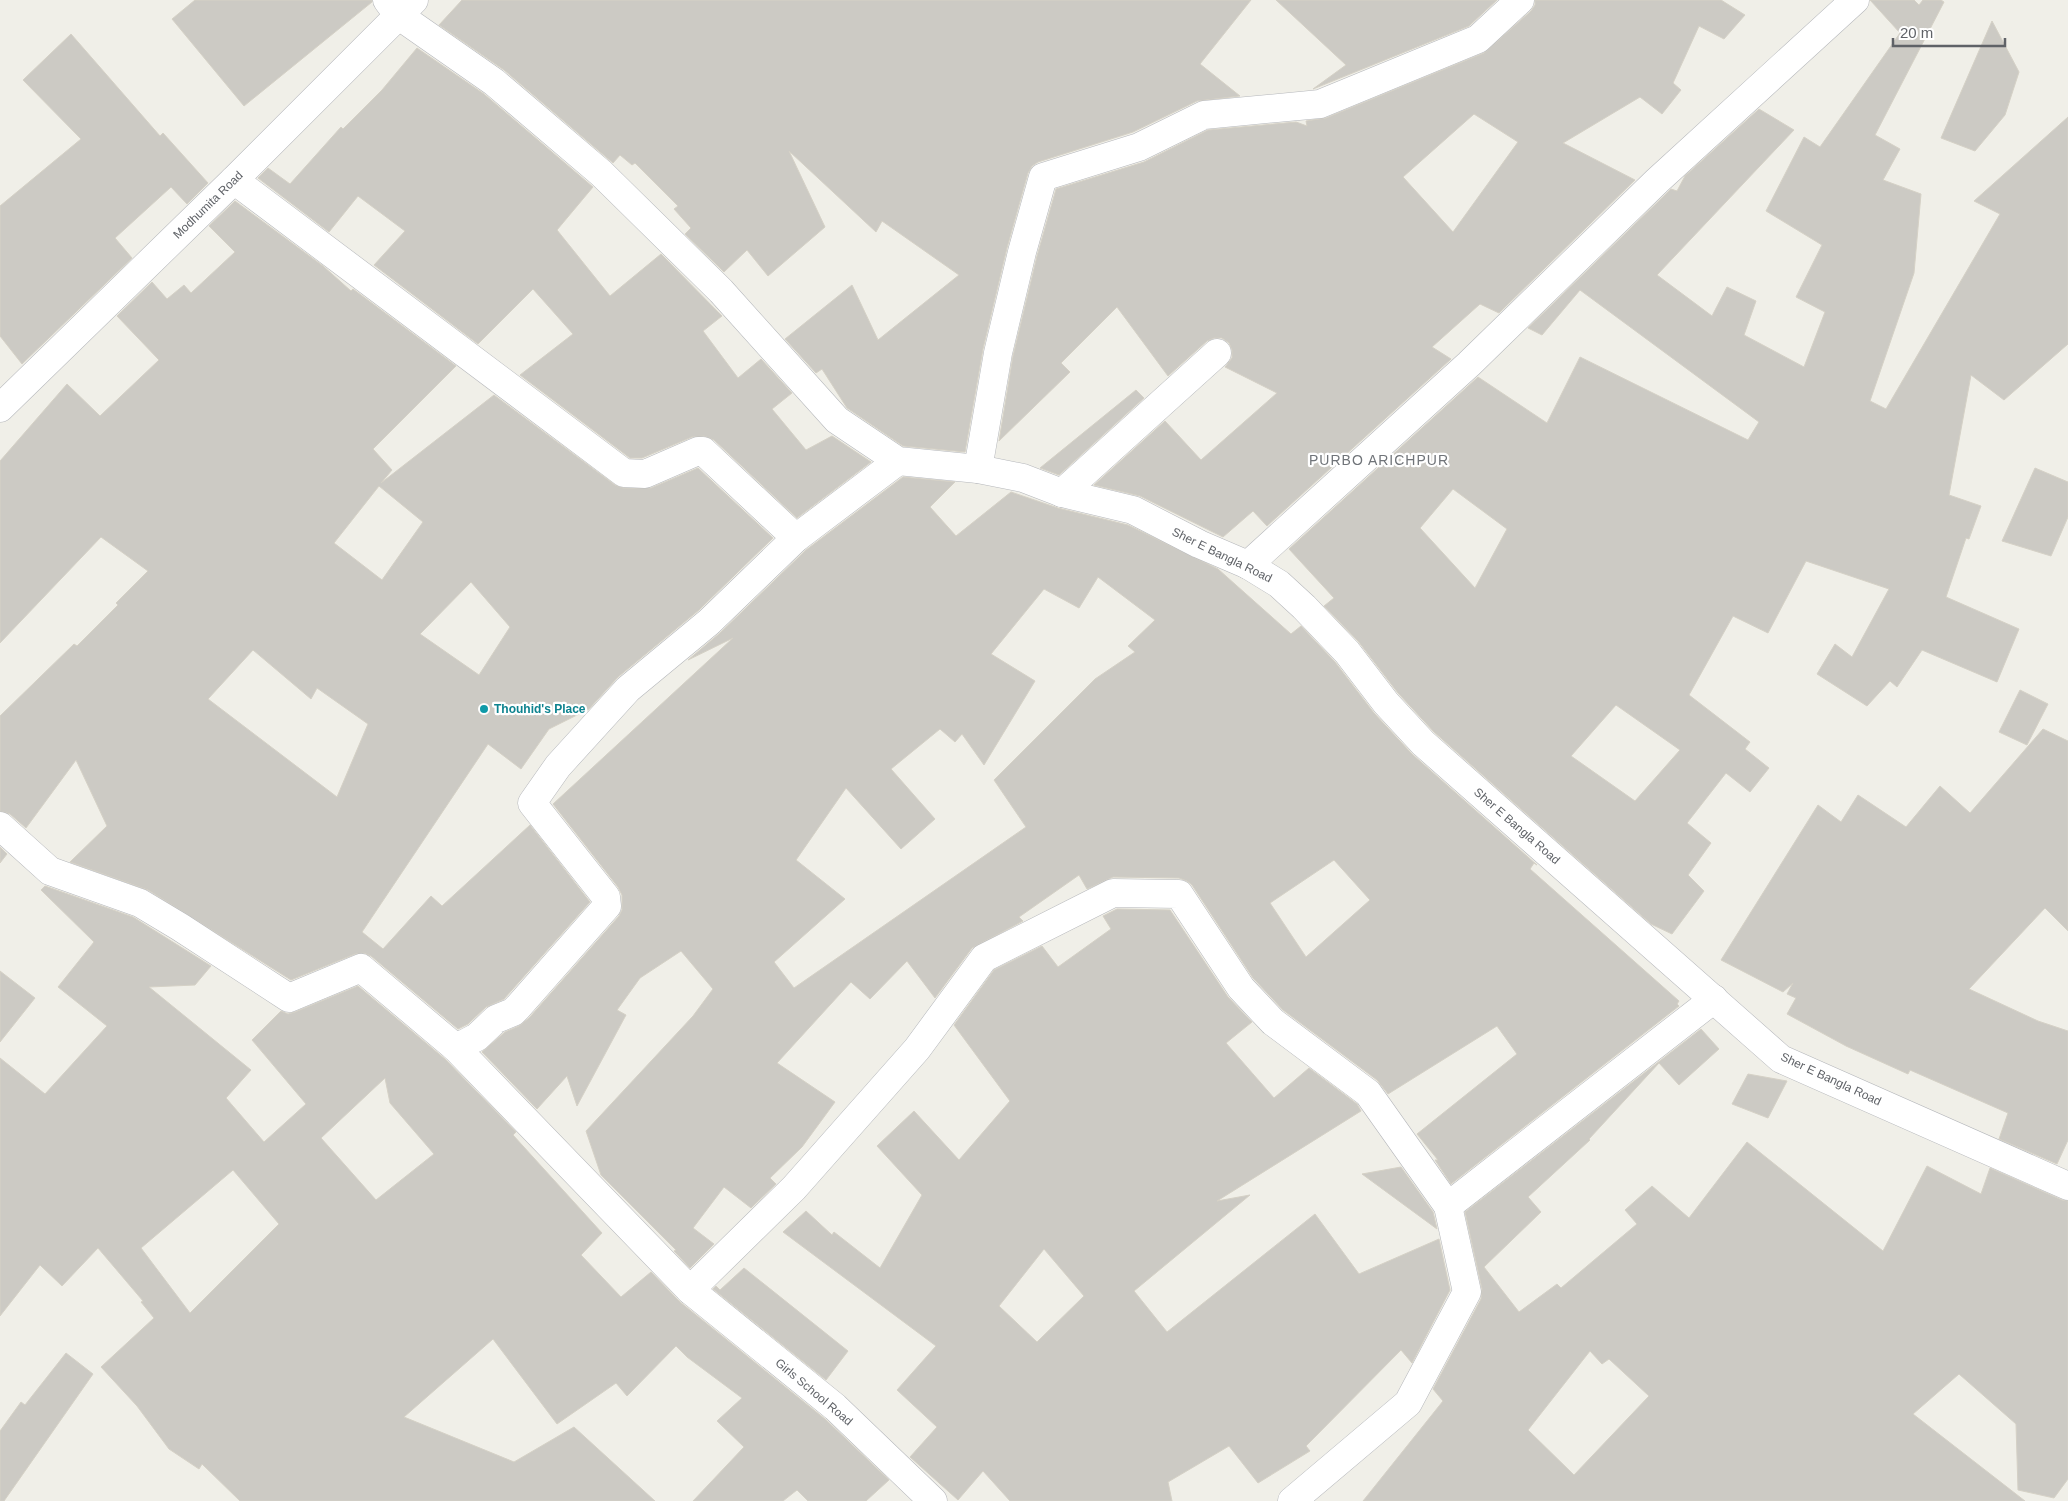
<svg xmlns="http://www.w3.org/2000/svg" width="2068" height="1501" font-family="Helvetica,sans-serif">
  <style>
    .building { fill: #cccac4; stroke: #d5d1c6; fill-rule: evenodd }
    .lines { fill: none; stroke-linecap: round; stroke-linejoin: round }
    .minor-casing { stroke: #b5b7bb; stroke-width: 29 }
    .minor { stroke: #fff; stroke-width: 28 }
    .culture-dot { fill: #0f9aa8; stroke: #fff; stroke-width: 2 }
    .labels { text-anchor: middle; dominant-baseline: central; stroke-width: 4.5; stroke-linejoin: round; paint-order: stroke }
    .street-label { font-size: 12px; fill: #5f6267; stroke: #fff }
    .culture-label { font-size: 12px; font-weight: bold; fill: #0d838f; stroke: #fff; text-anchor: start }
    .neighbourhood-label { font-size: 14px; letter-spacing: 1px; fill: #707479; stroke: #fff }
  </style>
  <rect width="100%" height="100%" fill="#f0efe8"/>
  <g class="building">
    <polygon points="195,0 372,0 372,2 244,106 172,19"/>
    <polygon points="462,0 1251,0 1200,64 1240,96 1197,101 1133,132 1038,162 1032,166 1028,173 1007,248 983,349 965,452 903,446 847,408 822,369 816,373 785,339 852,285 878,340 959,275 882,221 876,232 789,151 825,227 768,276 747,250 724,272 685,234 691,228 674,209 678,206 635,163 632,165 620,155 613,163 504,70 439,25"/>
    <polygon points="1276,0 1497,0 1469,26 1313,89 1346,65"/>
    <path d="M1535,0H1721L1745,15L1724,39L1699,26L1673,83L1681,90L1662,114L1640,97L1563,143L1635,180L1499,313L1480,304L1432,347L1451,359L1267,526L1253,511L1223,537L1140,496L1094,485L1165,421L1201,460L1277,393L1225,367L1232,358V350L1229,343L1222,338H1214L1207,341L1168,376L1117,307L1061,363L1070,372L999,441L1013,356L1037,256L1056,189L1144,162L1208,130L1296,122L1307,126L1306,121L1326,118L1484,53L1531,11L1535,5ZM1474,114L1518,142L1453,232L1403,177Z"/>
    <path d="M1870,0H1914L1919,5L1923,0H1941L1944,2L1875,135L1900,149L1883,180L1921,194L1914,273L1870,401L1886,409L2000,214L1974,201L2068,117V344L2004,400L1971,375L1949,495L1981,506L1969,539L1966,538L1946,597L2019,629L1997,682L1922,650L1897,687L1890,681L1867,706L1817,674L1835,644L1852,657L1889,589L1806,561L1768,633L1733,616L1689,695L1750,742L1745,749L1769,768L1750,792L1726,773L1687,823L1711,843L1688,875L1704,891L1672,934L1651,924L1434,732L1398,693L1358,641L1324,606L1334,598L1289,549L1478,377L1547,423L1580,357L1748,440L1759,422L1580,290L1542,335L1528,328L1668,192L1671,189L1677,191L1685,176L1759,109L1794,130L1657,275L1712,316L1727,287L1756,301L1744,335L1804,367L1825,312L1796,297L1822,245L1766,211L1804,137L1820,147L1900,33ZM1453,489L1507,529L1475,588L1420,528ZM1616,705L1680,750L1635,801L1571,756Z"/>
    <polygon points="1992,21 2019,72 2005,115 1975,151 1941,138"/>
    <polygon points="71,34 160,136 163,133 208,183 187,204 171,187 115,238 132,258 22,364 0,336 0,206 81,139 23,80"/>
    <polygon points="417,48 484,94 593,187 557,230 610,296 661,254 722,316 703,331 738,378 761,359 792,393 772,409 806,450 832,436 871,462 797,518 714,440 704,436 692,437 642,458 630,458 520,375 573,334 533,289 478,344 374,265 405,231 358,196 329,232 258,178 268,168 290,184 341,127 343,129 382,90"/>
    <path d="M235,201L323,266L351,291L353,289L456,366L373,449L392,470L381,483L494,395L615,485L623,488H651L698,468L773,538L699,610L618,677L589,709L549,729L521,769L488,744L362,932L383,949L431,896L442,906L530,825L590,902L504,999L486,1007L468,1024L458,1029L371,956L364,953L355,954L291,980L148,890L70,862L107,826L76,760L26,828L10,814L0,811V716L74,644L77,646L118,605L116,603L148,571L101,537L0,643V461L67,384L100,416L159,360L117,316L152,282L167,299L184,285L191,293L235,252L209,226ZM379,486L423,522L382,580L334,543ZM471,582L510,627L479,675L420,634ZM253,650L311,699L317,688L368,724L337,797L208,699Z"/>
    <polygon points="1136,390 1144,398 1059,475 1040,468"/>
    <polygon points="2035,468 2068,482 2068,517 2051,556 2002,541"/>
    <path d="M903,477L955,482L930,507L956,536L1011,492L1058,508L1128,525L1218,569L1291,634L1301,626L1335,662L1374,713L1412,754L1537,865L1534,863L1530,869L1679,1001L1677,1004L1679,1006L1451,1184L1435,1160H1438L1417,1134L1517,1054L1497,1026L1388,1094L1377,1080L1283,1010L1253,978L1192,885L1187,881L1179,878L1113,877L1087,889L1079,875L1019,917L1023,921L972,948L935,998L907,961L870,999L851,982L777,1063L835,1102L802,1147L770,1178L776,1184L751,1208L724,1187L693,1228L714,1244L690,1268L674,1251L676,1250L601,1175L586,1131L693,1016L713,989L681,951L640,978L617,1010L626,1015L577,1106L567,1076L537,1109L482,1052L505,1032L519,1026L529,1018L619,916L622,910V895L618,887L553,804L733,638L688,660L720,633L806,550ZM1098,577L1155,620L1128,646L1135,652L1095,679L994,780L1026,827L794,988L774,962L845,899L796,860L846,788L901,849L935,819L891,769L940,729L955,742L962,734L984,765L1035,681L991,654L1044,589L1079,608ZM1334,860L1370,900L1306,957L1270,903Z"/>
    <polygon points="2020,690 2048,704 2027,745 1999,732"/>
    <polygon points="2043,729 2068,741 2068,931 2045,908 1969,989 2038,1021 2068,1031 2068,1140 2057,1164 1999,1139 2008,1113 1910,1070 1908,1074 1846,1046 1787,1014 1796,998 1787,994 1793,983 1783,992 1721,960 1818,805 1841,822 1858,795 1906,827 1940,786 1970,813"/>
    <polygon points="0,847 7,854 0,863"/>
    <path d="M45,886L133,917L211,966L195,985L149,987L251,1070L226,1098L264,1142L306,1104L252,1040L281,1011L288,1014L295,1012L358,986L445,1059L516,1132L513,1135L602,1233L581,1255L621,1297L651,1272L680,1302L825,1419L889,1480L866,1501H808L797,1490L783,1501H693L744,1447L717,1421L742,1398L687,1357L676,1346L627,1396L616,1383L557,1424L493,1339L404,1417L514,1462L574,1427L655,1501H240L202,1464L199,1469L169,1449L137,1406L101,1367L154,1318L141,1302L143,1301L98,1248L62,1286L40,1265L0,1316V1058L45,1094L107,1026L58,987L94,942L41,890ZM385,1078L390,1103L434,1154L376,1200L321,1138ZM233,1170L279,1224L190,1313L141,1248Z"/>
    <path d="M1117,909L1170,910L1228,997L1252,1022L1226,1043L1274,1098L1309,1068L1357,1104L1361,1111L1217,1201L1250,1195L1134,1291L1167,1332L1315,1214L1359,1274L1439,1239L1450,1290L1412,1363L1401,1350L1306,1446L1310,1451L1258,1483L1229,1446L1168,1482L1172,1501H1010L983,1471L958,1500L910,1457L937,1427L897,1390L936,1346L783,1232L806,1211L832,1235L834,1232L880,1268L922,1195L877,1146L914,1111L959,1160L1010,1101L954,1025L994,970L1042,946L1058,967L1111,929L1103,916ZM1044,1249L1084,1296L1037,1342L999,1306Z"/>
    <polygon points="0,971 35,998 0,1042"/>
    <path d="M1701,1029L1719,1049L1679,1085L1659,1063L1589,1139L1590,1140L1528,1197L1541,1212L1484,1267L1519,1312L1557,1284L1561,1288L1637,1224L1625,1210L1652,1186L1689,1218L1747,1142L1883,1251L1927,1166L1981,1194L1990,1168L2062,1200L2068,1201V1479L2054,1498L2018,1490L2016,1424L1959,1374L1913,1414L2025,1501H1363L1443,1401L1433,1389L1481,1299L1482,1289L1465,1212ZM1590,1351L1602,1364L1609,1359L1649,1396L1574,1475L1528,1430Z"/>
    <polygon points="1748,1074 1787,1081 1768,1118 1732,1104"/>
    <polygon points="1401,1167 1433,1212 1437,1229 1362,1174"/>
    <polygon points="744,1268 848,1351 826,1380 713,1289 716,1286 720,1290"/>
    <polygon points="66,1353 93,1374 4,1501 0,1501 0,1431 21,1402 25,1405"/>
  </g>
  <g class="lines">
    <g class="minor-casing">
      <g id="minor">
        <polyline points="387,0 398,15 494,82 601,173 721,291 837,420 898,461 978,469 1023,478 1062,493 1133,510 1199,544 1248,565 1279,584 1304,607 1347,652 1386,703 1423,743 1781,1059 2068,1186"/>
        <polyline points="234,180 624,473 645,474 698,451 703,451 796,538"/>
        <polyline points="0,408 234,180 414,0"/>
        <polyline points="978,469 998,353 1022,252 1043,177 1139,147 1204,115 1320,104 1478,39 1520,0"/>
        <polyline points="1062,493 1217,353"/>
        <polyline points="1248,565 1469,364 1657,181 1855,0"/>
        <polyline points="0,826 50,871 140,903 180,927 289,998 361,968 456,1048 477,1037 496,1019 513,1012 518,1007 607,906 606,897 532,803 558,766 628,689 709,622 796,538 898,461"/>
        <polyline points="456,1048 690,1290 835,1407 933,1501"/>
        <polyline points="1448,1206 1714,999"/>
        <polyline points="690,1290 794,1188 917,1049 984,958 1113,893 1179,894 1241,988 1273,1022 1368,1093 1448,1206 1467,1292 1408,1403 1292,1501"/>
      </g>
    </g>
    <use href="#minor" class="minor"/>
  </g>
  <circle class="culture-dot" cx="484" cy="709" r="5"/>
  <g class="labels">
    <g class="street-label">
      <text transform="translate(208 205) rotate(-44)">Modhumita Road</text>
      <text transform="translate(1222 555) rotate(26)">Sher E Bangla Road</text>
      <text transform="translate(1517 826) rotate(41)">Sher E Bangla Road</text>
      <text transform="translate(1831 1079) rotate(25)">Sher E Bangla Road</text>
      <text transform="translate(814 1392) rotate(40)">Girls School Road</text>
    </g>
    <g class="culture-label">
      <text x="494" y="709">Thouhid's Place</text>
    </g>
    <g class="neighbourhood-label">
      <text x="1379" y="460">PURBO ARICHPUR</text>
    </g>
  </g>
  <path d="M1893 38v8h112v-8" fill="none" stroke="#5f6267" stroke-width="2.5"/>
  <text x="1900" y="38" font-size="15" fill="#5f6267" stroke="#ffffff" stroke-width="4" paint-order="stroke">20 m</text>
</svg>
